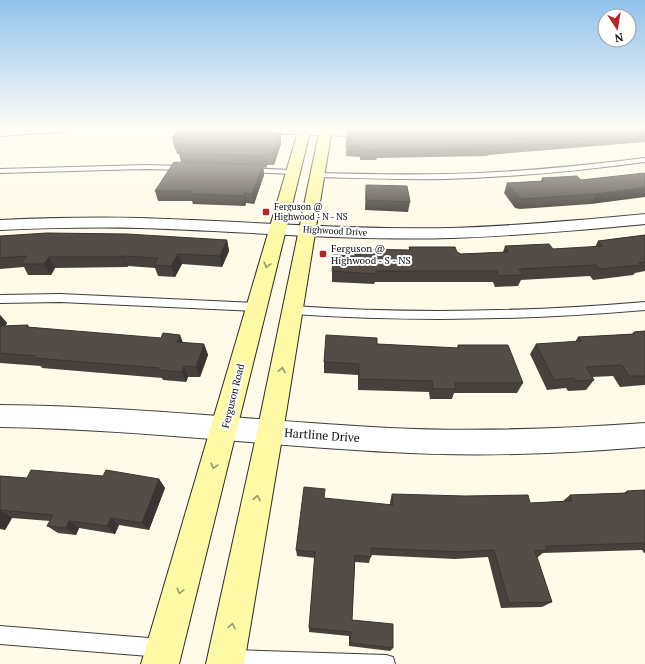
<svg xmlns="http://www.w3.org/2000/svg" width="645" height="664" font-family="'PT Serif',serif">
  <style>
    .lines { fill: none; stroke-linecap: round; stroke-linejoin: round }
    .lane-casing { stroke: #3d3d3d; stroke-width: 2 }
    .street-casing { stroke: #3d3d3d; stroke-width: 2 }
    .secondary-casing { stroke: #2c2c2c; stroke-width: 2 }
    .lane { fill: #fff; fill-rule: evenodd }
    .street { fill: #fff; fill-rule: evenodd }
    .secondary { fill: #fef9a4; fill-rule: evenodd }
    .wall { fill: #47413d }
    .shaded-wall { fill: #3a3532 }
    .building { fill: #534c47; stroke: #3a3532 }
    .oneway { stroke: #9c9966 }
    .poi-dot { fill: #b72626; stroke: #fff; stroke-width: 1.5 }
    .labels { text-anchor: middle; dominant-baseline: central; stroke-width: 4; stroke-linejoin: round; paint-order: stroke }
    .far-poi-label { font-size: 9px; fill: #0a0a0a; stroke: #fff; text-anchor: start }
    .far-street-label { font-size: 9px; fill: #0a0a0a; stroke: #fff }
    .poi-label { font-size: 10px; fill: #0a0a0a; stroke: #fff; text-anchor: start }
    .street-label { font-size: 10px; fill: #0a0a0a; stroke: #fff }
    .near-street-label { font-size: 12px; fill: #0a0a0a; stroke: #fff }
  </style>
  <rect width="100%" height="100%" fill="#fffbe8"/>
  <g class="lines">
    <g class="lane-casing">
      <g id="lane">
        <path d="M645,158V162C579,171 512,177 445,179C403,180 360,178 318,177L314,175L318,173C360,174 403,175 445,174C512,173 579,166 645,158Z"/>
        <polygon points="145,165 185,166 189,168 185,170 145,169 0,173 0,169"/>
        <polygon points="245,168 293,170 297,172 293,174 248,172 245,172"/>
        <polygon points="60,294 256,303 260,304 261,307 260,310 256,311 60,302 0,303 0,295"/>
        <path d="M645,302V310C527,320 411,322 293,314L289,313L288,310L289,307L293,306C411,314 527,312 645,302Z"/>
        <polygon points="0,626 161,639 167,642 170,648 167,654 161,657 0,644"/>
        <polygon points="231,650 386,655 393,657 395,664 224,664 222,659 224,652"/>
      </g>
    </g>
    <g class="street-casing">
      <g id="street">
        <polygon points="0,128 67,128 65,131 61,132 0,136"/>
        <polygon points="227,128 378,129 383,130 384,133 383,136 378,137 233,132 229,131"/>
        <path d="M645,214V224C580,230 516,236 451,238C347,241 243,231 140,228C93,227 46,228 0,230V220C46,218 93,217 139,218C243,221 347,230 451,228C516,226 580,220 645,214Z"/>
        <path d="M0,405C130,406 259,421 389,428C474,432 560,429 645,423V447C560,454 474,457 389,452C259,445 130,429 0,427Z"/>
      </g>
    </g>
    <g class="secondary-casing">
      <g id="secondary">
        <polygon points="299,128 311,128 179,664 141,664"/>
        <polygon points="320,128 332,128 283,432 244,664 206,664 257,432"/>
      </g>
    </g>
    <use href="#lane" class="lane"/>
    <use href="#street" class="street"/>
    <use href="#secondary" class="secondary"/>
  </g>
  <g class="wall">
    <polygon points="179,128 235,128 236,130 281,133 281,144 274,165 267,165 266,168 263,167 264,175 254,204 246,203 245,206 193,204 192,201 158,201 155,191 181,162 179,154 177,154 176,150 175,149 172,138"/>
    <polygon points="645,128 645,142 488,155 487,156 377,158 376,160 360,160 360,157 346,156 346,147"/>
    <polygon points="645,173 591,204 520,209 515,208 504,193 507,183 541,181 542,178 581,180"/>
    <polygon points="366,185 410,202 408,212 365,210"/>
    <polygon points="645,235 645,271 635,273 633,275 593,280 590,276 521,280 518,286 495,287 493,282 375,282 374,284 332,282 332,271 355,256 409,250 409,247 457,252 461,254 503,252 505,246 553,249 595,247 598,241"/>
    <polygon points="0,236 227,240 229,251 222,267 182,264 175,277 158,276 155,268 128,266 127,267 55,268 51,275 28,275 24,267 0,269"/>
    <polygon points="0,315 7,323 5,326 28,325 29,327 183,343 204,344 208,355 200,377 188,377 186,382 163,380 162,378 42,368 41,366 0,363"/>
    <polygon points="645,331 645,385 644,385 620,387 613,376 592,377 594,380 586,390 568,391 566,388 547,390 530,354 536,344 575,342 578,337 632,334 634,332"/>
    <polygon points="377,344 457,348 458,345 523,383 517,393 454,393 452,399 430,399 429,392 358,390 358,375 324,373 324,362"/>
    <polygon points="0,476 27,478 103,476 159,479 165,488 149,530 119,525 115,534 79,528 76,535 58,533 47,526 50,521 12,518 5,530 0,529"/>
    <polygon points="645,490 645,553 644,553 642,550 543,553 538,557 537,557 552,602 542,607 501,608 488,557 455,559 371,555 369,563 355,562 352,620 393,648 390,651 349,646 349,636 309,632 309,628 315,558 297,556 296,550 390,505 390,502 392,494 530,503 563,501 570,495 624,493 627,491"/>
  </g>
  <g class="shaded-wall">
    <polygon points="232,128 235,128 236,134 231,130"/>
    <polygon points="281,133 281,144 274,165 273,154"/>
    <polygon points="266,154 267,165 266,168 265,156"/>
    <polygon points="263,165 264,175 254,204 252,194"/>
    <polygon points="645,187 645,197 591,204 596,194"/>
    <polygon points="245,193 246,203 245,206 244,196"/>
    <polygon points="227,240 229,251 222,267 220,256"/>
    <polygon points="178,254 182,264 175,277 171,266"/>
    <polygon points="123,256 128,266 127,267 123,257"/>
    <polygon points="49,257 55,268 51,275 44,264"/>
    <polygon points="0,315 7,323 0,334"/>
    <polygon points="180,335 184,345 177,342"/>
    <polygon points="204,344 208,355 200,377 196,367"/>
    <polygon points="184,366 188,377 186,382 182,372"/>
    <polygon points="159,479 165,488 149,530 142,523"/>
    <polygon points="0,510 12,518 5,530 0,527"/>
    <polygon points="111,518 119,525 115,534 107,526"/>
    <polygon points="69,521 79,528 76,535 66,528"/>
  </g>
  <g class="building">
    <polygon points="179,128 232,128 231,130 274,132 273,133 281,133 273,154 266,154 265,156 178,153 185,143 174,143 177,139 172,138"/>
    <polygon points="348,128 645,128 645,133 489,146 490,147 377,149 377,151 361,150 361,147 346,147"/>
    <polygon points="174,162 263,165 252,194 245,193 244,196 190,194 192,191 155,191"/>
    <polygon points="645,173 645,187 596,194 524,199 519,198 507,183 545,181 542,178 577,176 581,180"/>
    <polygon points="366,185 407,186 410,202 366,200"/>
    <polygon points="47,233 127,234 227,240 220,256 178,254 171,266 154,265 158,258 123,256 123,257 49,257 44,264 21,264 27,256 0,258 0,236"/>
    <polygon points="645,235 645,262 639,263 641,265 600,269 596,265 519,269 523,275 499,276 497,271 376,271 376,274 332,271 334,255 355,256 355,254 362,254 362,249 410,250 409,247 455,247 457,252 461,254 508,252 505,246 549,244 553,249 603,246 598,241"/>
    <polygon points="28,325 27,327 161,338 163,333 180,335 177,342 204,344 196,367 184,366 182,372 158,370 159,368 34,358 35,356 0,353 0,326"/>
    <polygon points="645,331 645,376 629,376 622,365 586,367 594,380 575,381 574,378 554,380 536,344 581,341 578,337 635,334 634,332"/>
    <polygon points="326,335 377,338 377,344 459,348 458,345 508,345 523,383 455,383 456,389 433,389 432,381 359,379 359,364 324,362"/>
    <polygon points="31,470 103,476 106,470 159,479 142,523 111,518 107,526 69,521 66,528 47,526 53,515 0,510 0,476 27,478"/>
    <polygon points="304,487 325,489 324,498 393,505 392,494 465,496 528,495 530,503 572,501 570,495 628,493 627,491 645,490 645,543 546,546 547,550 535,551 552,602 509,603 494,550 460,552 371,548 371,557 355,555 352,620 393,624 393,648 350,643 351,632 309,628 315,552 296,550"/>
  </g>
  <defs><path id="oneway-chevron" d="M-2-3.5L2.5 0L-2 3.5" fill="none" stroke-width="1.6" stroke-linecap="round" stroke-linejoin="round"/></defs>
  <g class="oneway">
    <use href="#oneway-chevron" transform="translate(267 265) rotate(105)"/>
    <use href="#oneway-chevron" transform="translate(282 370) rotate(-79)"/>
    <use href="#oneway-chevron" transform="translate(214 466) rotate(105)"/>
    <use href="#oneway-chevron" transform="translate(257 498) rotate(-79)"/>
    <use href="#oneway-chevron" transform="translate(180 591) rotate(105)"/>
    <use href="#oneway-chevron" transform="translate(232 626) rotate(-79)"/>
  </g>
  <linearGradient id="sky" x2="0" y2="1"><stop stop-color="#91c2ed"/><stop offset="0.58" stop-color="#fffdf5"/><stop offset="1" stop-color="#fffdf5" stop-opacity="0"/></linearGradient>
  <rect width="645" height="221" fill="url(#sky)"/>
  <g class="poi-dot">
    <rect x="262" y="208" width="8" height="8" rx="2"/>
    <rect x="319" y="250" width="8" height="8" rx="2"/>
  </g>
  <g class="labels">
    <g class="far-poi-label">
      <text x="274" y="207">Ferguson @<tspan x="274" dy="10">Highwood - N - NS</tspan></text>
    </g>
    <g class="far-street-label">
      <text transform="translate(335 231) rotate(3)">Highwood Drive</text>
    </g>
    <g class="poi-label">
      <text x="331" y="248">Ferguson @<tspan x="331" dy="12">Highwood - S - NS</tspan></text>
    </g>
    <g class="street-label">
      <text transform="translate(233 396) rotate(-76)">Ferguson Road</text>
    </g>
    <g class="near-street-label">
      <text transform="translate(322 435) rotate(4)">Hartline Drive</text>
    </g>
  </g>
  <g transform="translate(617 28) rotate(168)"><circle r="19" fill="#ffffff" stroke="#9d9d9d"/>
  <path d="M0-3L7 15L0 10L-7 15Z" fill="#b72626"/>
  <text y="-6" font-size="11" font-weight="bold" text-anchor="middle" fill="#0a0a0a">N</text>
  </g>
</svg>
